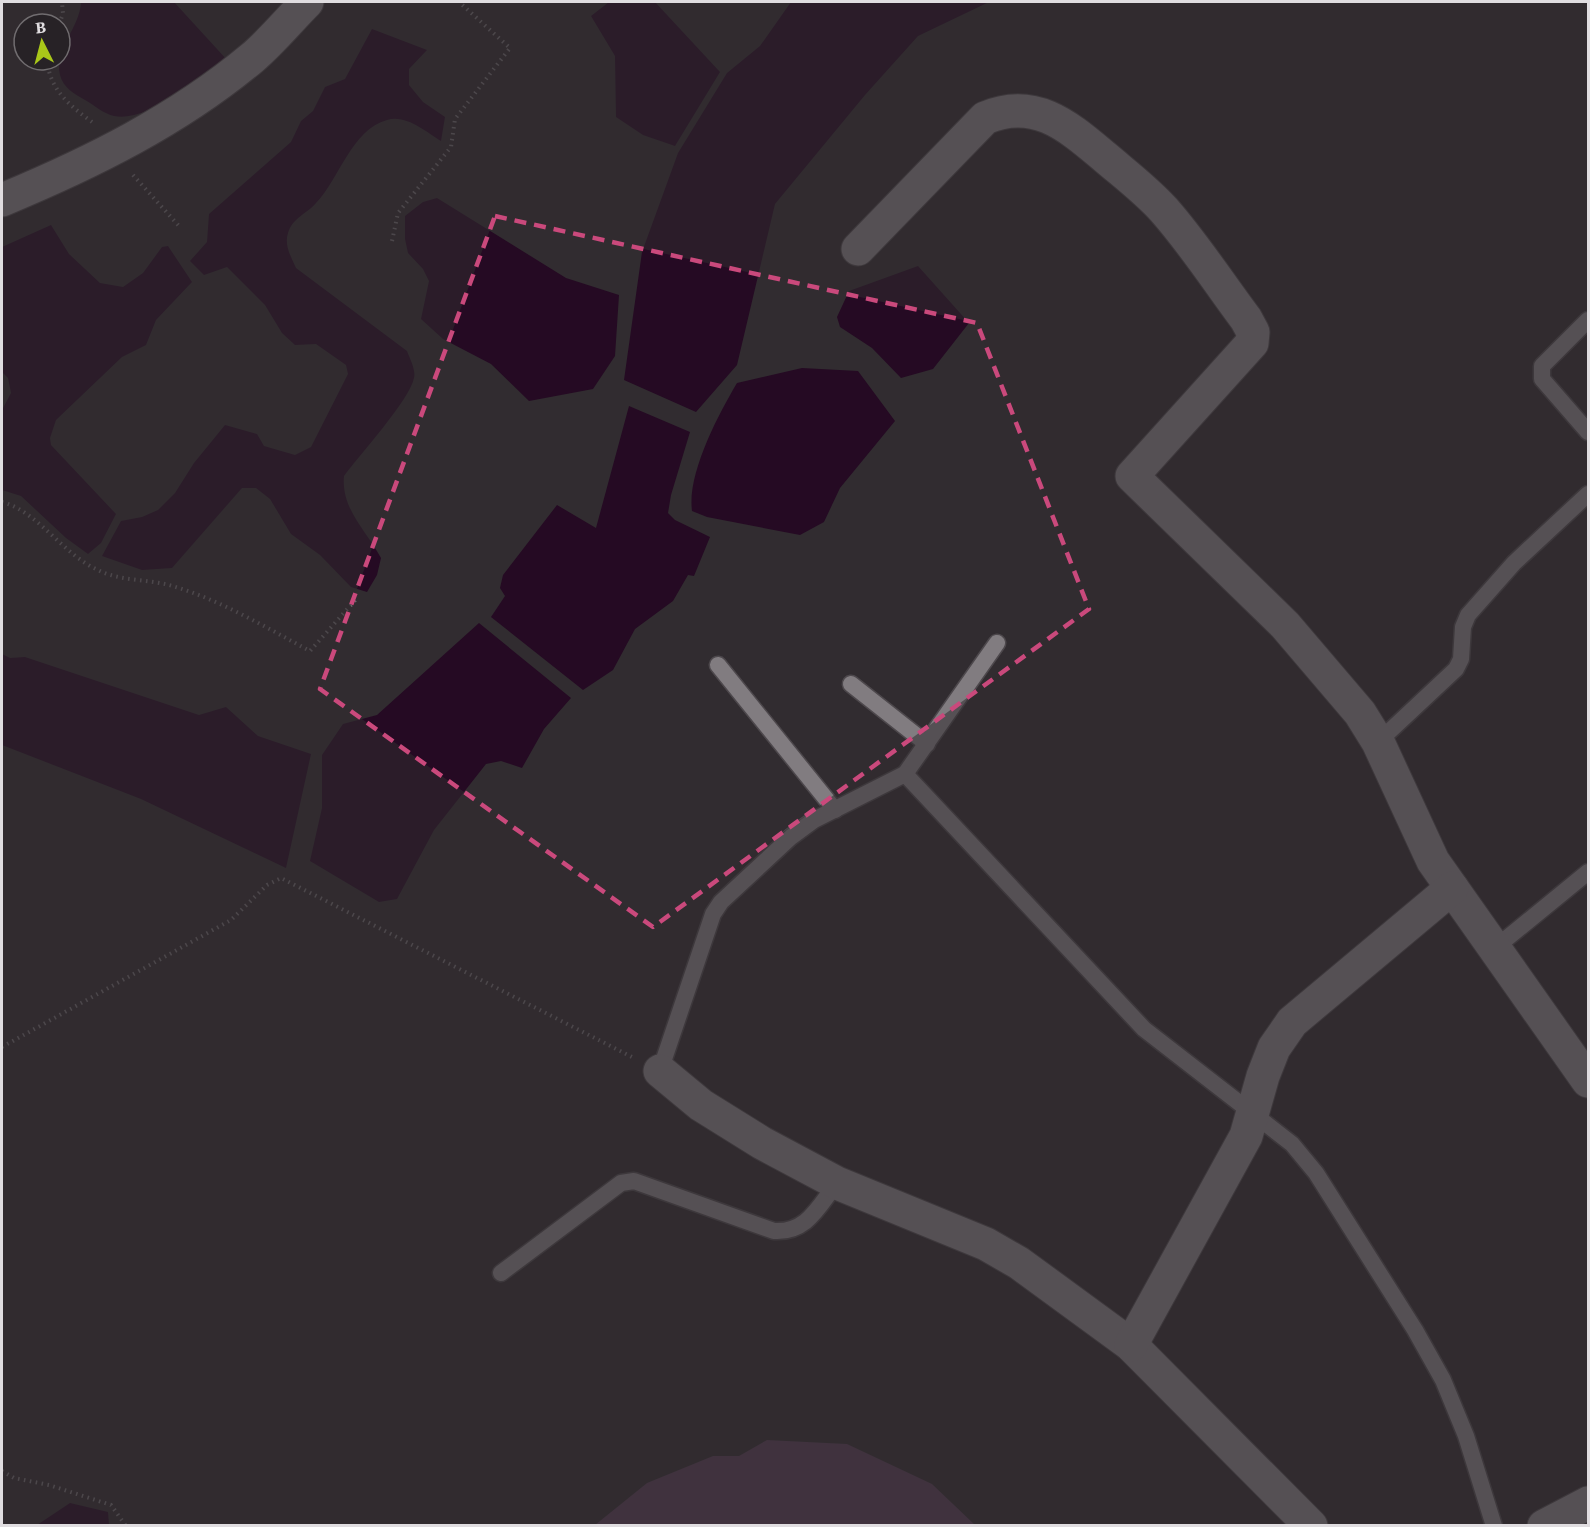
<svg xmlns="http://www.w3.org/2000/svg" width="1590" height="1527" font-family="'Source Serif 4',serif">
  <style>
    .green { fill: #523b50 }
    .water { fill: #250a23 }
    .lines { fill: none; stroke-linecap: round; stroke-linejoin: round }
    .service-casing { stroke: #4d484c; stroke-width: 19 }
    .minor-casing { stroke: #4d484c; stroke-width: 35 }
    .path { stroke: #6e696d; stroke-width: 4; stroke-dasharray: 1.5 4.5; stroke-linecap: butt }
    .service { stroke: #817c80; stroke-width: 16 }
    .minor { stroke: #817c80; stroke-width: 33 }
    .marked { fill: none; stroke: #ca497c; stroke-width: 4.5; stroke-dasharray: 12 8; stroke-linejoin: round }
  </style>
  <rect width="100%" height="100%" fill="#312c30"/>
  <polygon class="green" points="767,1440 847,1444 932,1484 975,1525 595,1525 647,1483 713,1456 739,1456"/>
  <g class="water">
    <path d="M81,2H174L228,61C203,80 145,123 114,116C104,114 94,105 85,100C75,94 63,88 60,75C54,48 80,28 81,2Z"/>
    <polygon points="609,2 655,2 720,72 675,146 643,135 616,117 615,56 591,16"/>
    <polygon points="791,2 989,2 918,36 865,95 775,204 737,365 696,412 624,380 642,252 678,153 727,73 760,46"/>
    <path d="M372,29L427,50L409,69V85L423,102L445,117L441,141C426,132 406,114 387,120C352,129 339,179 316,203C307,214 293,217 288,233C284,245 291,257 296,268L407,351C410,359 416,370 414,378C409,401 360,454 344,476C341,509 366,530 381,558L377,575L367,592L351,587L320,555L291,534L270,499L256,488H242L172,568L142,570L102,556L121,521L142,517L158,510L175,493L194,463L225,425L257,434L264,446L295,455L311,447L348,374L346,365L316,344L295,345L282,333L265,305L227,267L204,275L190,261L207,242L209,214L291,142L301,121L313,111L325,87L345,79Z"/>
    <polygon points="437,198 566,278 619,295 615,356 593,389 529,401 491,364 443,339 421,319 429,281 423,269 408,253 405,239 405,216 423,202"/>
    <polygon points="51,225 69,254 100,283 123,287 143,273 162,247 168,246 192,282 156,320 146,345 122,357 56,420 50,438 51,445 116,514 101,543 88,554 66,538 21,496 2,490 2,410 11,393 8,378 2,372 2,247"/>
    <polygon points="918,266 969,323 933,369 901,378 872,348 840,327 837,317 849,291"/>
    <path d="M802,368L858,371L895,421L840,488L824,522L800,535L707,517L692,511C687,474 718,415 737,383Z"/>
    <polygon points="629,406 690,432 671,495 668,513 675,520 710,537 694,576 688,575 673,601 635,629 613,670 583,690 491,617 505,596 500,588 503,575 557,505 596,528"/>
    <polygon points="479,623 571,698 544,729 522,768 501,761 486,764 434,830 397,899 379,902 310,861 322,808 322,755 343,724 377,715"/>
    <polygon points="2,654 10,658 25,657 199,715 226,707 258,736 311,754 286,868 141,799 2,745"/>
    <polygon points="70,1503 108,1512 109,1525 37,1525"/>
  </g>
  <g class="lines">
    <g class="service-casing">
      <g id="service">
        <polyline points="1588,320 1542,366 1542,379 1588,432"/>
        <polyline points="718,665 835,810"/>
        <polyline points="851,684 927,744"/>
        <polyline points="1378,742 1456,669 1461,659 1463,627 1468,615 1514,563 1588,494"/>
        <polyline points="905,774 997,643"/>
        <polyline points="1495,948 1588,872"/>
        <polyline points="660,1071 713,914 721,902 791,837 814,820 905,774 1144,1029 1292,1144 1316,1173 1415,1330 1443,1380 1466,1436 1494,1526"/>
        <path d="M501,1273L621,1183L634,1181L774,1231C807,1233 818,1207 837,1183"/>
      </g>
    </g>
    <g class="minor-casing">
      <g id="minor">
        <path d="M2,200C91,163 178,120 252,58C272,41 289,20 307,2"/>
        <path d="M858,249L985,118C1036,96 1070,128 1106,158C1126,175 1147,191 1164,210C1194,244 1219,283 1246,319L1253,332L1252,343L1132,476L1285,625L1360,713L1378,742L1433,861L1588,1081"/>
        <polyline points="660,1071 701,1105 762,1143 837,1183 986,1244 1019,1263 1131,1345 1311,1526"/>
        <polyline points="1131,1345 1246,1136 1263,1076 1274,1048 1292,1022 1452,888"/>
        <polyline points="1544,1526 1588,1503"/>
      </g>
    </g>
    <g class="path">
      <polyline points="59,24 63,14 62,2"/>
      <path d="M47,60C50,90 69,105 92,122"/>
      <polyline points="133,175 179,226"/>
      <polyline points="392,241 398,213 451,147 455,119 510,48 459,2"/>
      <path d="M2,502C39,512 62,554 98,570C119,581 146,579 169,585C219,599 265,627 310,651L358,597"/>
      <polyline points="2,1047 231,920 267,885 281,878 632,1057"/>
      <polyline points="2,1471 14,1478 49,1485 111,1505 126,1526"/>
    </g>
    <use href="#service" class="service"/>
    <use href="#minor" class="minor"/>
  </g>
  <path d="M0 0H1590V1527H0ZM495,216L977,323L1089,609L653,927L320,689Z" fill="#312c30" fill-opacity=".55" fill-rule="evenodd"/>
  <path class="marked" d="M495,216L977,323L1089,609L653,927L320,689Z"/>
  <rect width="1590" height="1527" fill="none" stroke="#e0dde0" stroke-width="6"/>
  <g transform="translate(42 42) rotate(354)"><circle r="28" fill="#272226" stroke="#716d70" stroke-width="1.5"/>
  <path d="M0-4.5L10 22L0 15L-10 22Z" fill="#a9c719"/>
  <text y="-9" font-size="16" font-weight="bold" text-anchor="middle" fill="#e0dde0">B</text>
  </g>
</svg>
